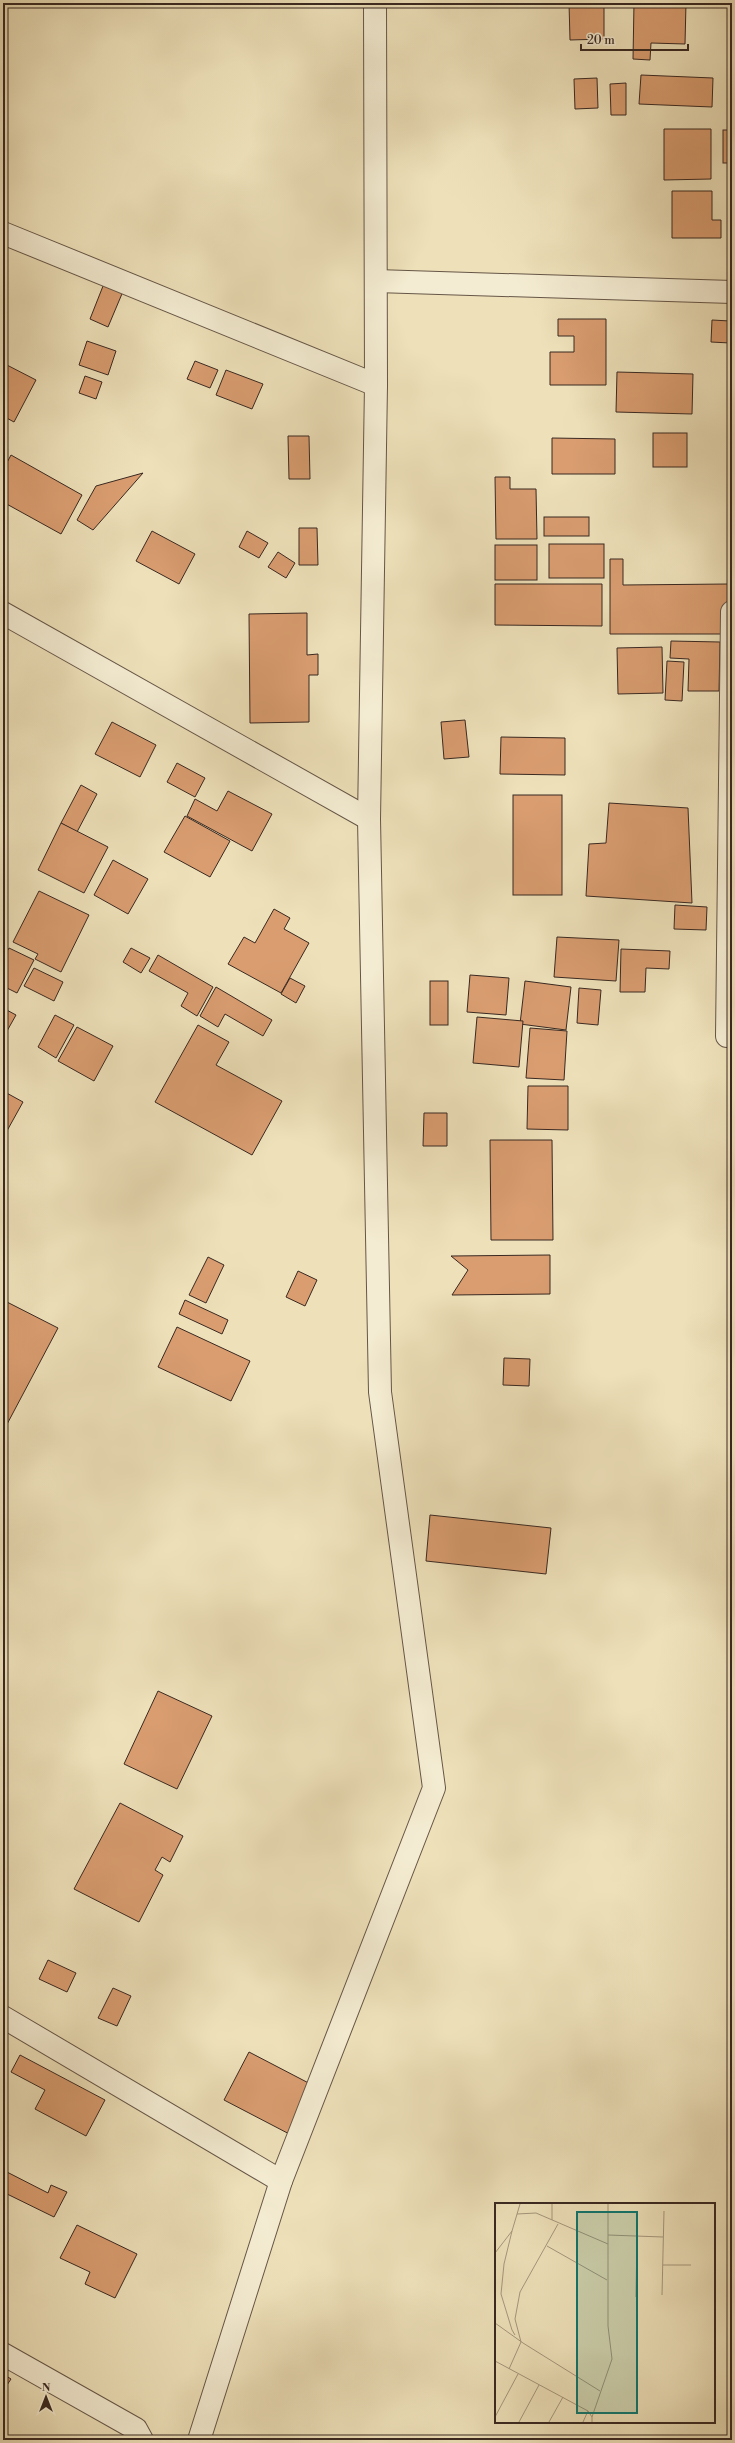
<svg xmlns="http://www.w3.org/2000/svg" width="735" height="2443" font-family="'Libre Bodoni',serif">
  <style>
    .building { fill: #d99d70; stroke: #392821 }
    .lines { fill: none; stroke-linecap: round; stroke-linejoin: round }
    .minor-casing { stroke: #665647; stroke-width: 24 }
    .minor { stroke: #f4ecd2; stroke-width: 22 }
    .inset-road { fill: none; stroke: #a6977d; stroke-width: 1 }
    .view { fill: #0f766e; fill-opacity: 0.15; stroke: #0f766e; stroke-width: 2 }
    .inset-edge { fill: none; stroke: #392821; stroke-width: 2 }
  </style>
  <rect width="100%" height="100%" fill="#eee1ba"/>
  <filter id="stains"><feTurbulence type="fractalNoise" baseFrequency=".005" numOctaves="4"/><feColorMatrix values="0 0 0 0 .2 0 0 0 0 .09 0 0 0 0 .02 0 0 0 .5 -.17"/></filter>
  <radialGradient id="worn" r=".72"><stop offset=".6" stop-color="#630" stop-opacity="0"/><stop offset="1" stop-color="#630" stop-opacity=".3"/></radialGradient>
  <g class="building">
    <polygon points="569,3 604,3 604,39 570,40"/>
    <polygon points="634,3 686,3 685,44 651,43 650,60 633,59"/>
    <polygon points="731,71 732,71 732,103 730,103"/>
    <polygon points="641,75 713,78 712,107 639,104"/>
    <polygon points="597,78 598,108 575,109 574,79"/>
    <polygon points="626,83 626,115 611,115 610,84"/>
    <polygon points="664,129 711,129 711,179 664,180"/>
    <rect x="723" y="130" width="9" height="33"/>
    <polygon points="672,191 712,191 712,220 721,220 721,238 672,238"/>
    <polygon points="105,281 124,289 108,327 90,319"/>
    <polygon points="558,319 606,319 606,385 550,385 550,352 574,352 574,336 558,336"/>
    <polygon points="712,320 730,321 730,343 711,342"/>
    <polygon points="87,341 116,351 108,375 79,365"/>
    <polygon points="195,361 218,370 210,388 187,379"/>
    <polygon points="3,363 36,380 14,422 3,416"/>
    <polygon points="226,370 263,384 252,409 216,395"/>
    <polygon points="617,372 693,374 692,414 616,412"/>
    <polygon points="85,376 102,382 96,399 79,393"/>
    <rect x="653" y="433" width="34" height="34"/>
    <polygon points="288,436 309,436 310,479 289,479"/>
    <polygon points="552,438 615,439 615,474 552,474"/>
    <polygon points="11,455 82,495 61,534 3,502 3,470"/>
    <polygon points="143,473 93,530 77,520 96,486"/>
    <polygon points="495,477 510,477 510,489 536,489 537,539 496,539"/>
    <rect x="544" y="517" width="45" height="19"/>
    <polygon points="299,528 317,528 318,565 299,565"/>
    <polygon points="152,531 195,554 179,584 136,561"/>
    <polygon points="247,531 268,543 259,558 239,547"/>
    <rect x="549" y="544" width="55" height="34"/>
    <rect x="495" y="545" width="42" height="35"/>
    <polygon points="278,552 295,563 286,578 268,567"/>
    <polygon points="610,559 623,559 623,585 728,584 728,634 610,634"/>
    <polygon points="495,584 602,584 602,626 495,625"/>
    <polygon points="307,613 307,655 318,654 318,675 309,675 309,722 250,723 249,614"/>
    <polygon points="671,641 720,642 719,691 688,691 689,659 670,658"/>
    <polygon points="662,647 663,693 618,694 617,648"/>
    <polygon points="667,661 684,662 682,701 665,700"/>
    <polygon points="465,720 469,757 444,759 441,722"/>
    <polygon points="112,722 156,745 140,777 95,754"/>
    <polygon points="501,737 565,738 565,775 500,774"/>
    <polygon points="177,763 205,778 195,797 167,782"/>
    <polygon points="81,785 97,794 77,832 61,823"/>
    <polygon points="228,791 272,814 252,851 187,816 195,799 217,811"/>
    <rect x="513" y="795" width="49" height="100"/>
    <polygon points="609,803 688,808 692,903 586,896 589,844 606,843"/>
    <polygon points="185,816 230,841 210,877 164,852"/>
    <polygon points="61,823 108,847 84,893 38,870"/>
    <polygon points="113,860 148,879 128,914 94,895"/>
    <polygon points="39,891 89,915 61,972 35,959 38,954 13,942"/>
    <polygon points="675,905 707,907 706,930 674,929"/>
    <polygon points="274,909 290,918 284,929 309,943 281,993 228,964 244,937 255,943"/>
    <polygon points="557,937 619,940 616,981 554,977"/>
    <polygon points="9,948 34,960 17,993 3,986 3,959"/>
    <polygon points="131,948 150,958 141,973 123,962"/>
    <polygon points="621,949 670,951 669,969 646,968 645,992 620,992"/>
    <polygon points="158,955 213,987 197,1016 181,1006 188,993 149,971"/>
    <polygon points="34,968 63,982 54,1001 24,986"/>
    <polygon points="470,975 509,978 506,1015 467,1012"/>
    <polygon points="290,978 305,986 296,1003 281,994"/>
    <rect x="430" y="981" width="18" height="44"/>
    <polygon points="525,981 571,987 566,1030 520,1024"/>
    <polygon points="216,987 272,1020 263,1036 225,1014 218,1027 200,1016"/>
    <polygon points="579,988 601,990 598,1025 577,1023"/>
    <polygon points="3,1008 16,1015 7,1031 3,1029"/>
    <polygon points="55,1015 74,1025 56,1058 38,1047"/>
    <polygon points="477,1017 523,1021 519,1067 473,1063"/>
    <polygon points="198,1025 229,1042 216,1065 282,1101 252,1155 155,1102"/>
    <polygon points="77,1027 113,1046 94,1081 58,1061"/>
    <polygon points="530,1028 567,1031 564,1080 526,1078"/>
    <polygon points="528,1086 568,1086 568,1130 527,1129"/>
    <polygon points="3,1091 23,1102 3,1138"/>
    <polygon points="424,1113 447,1113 447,1146 423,1146"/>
    <polygon points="490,1140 552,1140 553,1240 491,1240"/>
    <polygon points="550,1255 550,1294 452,1295 468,1270 451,1256"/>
    <polygon points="208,1257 224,1265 206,1303 189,1295"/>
    <polygon points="298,1271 317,1280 305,1306 286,1297"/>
    <polygon points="3,1300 58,1328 5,1428 3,1427"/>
    <polygon points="185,1300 228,1320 222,1334 179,1314"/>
    <polygon points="177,1327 250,1361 231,1401 158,1367"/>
    <polygon points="504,1358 530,1359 529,1386 503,1385"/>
    <polygon points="430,1515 551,1528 546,1574 426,1561"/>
    <polygon points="158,1691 212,1716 177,1789 124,1764"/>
    <polygon points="120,1803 183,1836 170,1862 162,1857 155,1870 163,1875 139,1922 74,1889"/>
    <polygon points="48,1960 76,1973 67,1992 39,1979"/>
    <polygon points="113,1988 131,1996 117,2026 98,2018"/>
    <polygon points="249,2052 322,2090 297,2138 224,2100"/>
    <polygon points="20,2055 105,2100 86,2136 35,2109 45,2090 11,2072"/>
    <polygon points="3,2170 48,2193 51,2185 67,2192 54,2217 3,2192"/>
    <polygon points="77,2225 137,2254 115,2298 85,2284 90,2272 60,2258"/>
    <polygon points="3,2374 11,2379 3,2391"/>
  </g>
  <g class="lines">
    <g class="minor-casing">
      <g id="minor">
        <polyline points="3,233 376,385"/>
        <polyline points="376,281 732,292"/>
        <polyline points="3,613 369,819"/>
        <polyline points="727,1036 732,612"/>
        <polyline points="3,2017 281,2181"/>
        <polyline points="3,2354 136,2429 142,2440"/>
        <polyline points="199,2440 281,2181 434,1788 380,1392 369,819 376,385 375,3"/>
      </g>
    </g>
    <use href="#minor" class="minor"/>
  </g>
  <g transform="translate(495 2203)">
    <rect width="220" height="220" fill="#eee1ba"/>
    <path class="inset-road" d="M57,1V17M22,11L41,10L113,41M17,28L9,61L6,91L17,127L20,132M113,32L168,34M52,43L112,77M0,50L17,28L25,1M168,62H196M167,92L169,8M141,94L142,33M0,120L28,140L105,188M0,158L93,208L97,214M14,166L26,139L20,116L25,89L63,21M0,214L23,171M24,219L44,182M54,219L68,194M88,219L93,208M97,219V214L117,156L113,123V1"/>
    <path class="view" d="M82,9H142V210H82Z"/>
    <rect width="220" height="220" class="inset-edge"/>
  </g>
  <rect width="735" height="2443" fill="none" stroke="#eee1ba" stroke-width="16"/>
  <rect x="4" y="4" width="727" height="2435" fill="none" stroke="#392821" stroke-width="2"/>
  <rect x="8" y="8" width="719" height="2427" fill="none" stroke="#392821"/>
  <g transform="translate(46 2397)" stroke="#f4ecd2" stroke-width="3" paint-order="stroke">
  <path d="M0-3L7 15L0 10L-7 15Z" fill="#392821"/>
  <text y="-6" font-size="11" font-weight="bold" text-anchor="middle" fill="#392821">N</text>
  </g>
  <path d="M581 44v6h107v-6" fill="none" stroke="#392821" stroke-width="2"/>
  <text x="587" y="44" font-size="12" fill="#392821" stroke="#f4ecd2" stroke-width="3" paint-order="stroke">20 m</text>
  <rect width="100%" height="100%" filter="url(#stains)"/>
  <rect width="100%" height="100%" fill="url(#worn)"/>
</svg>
